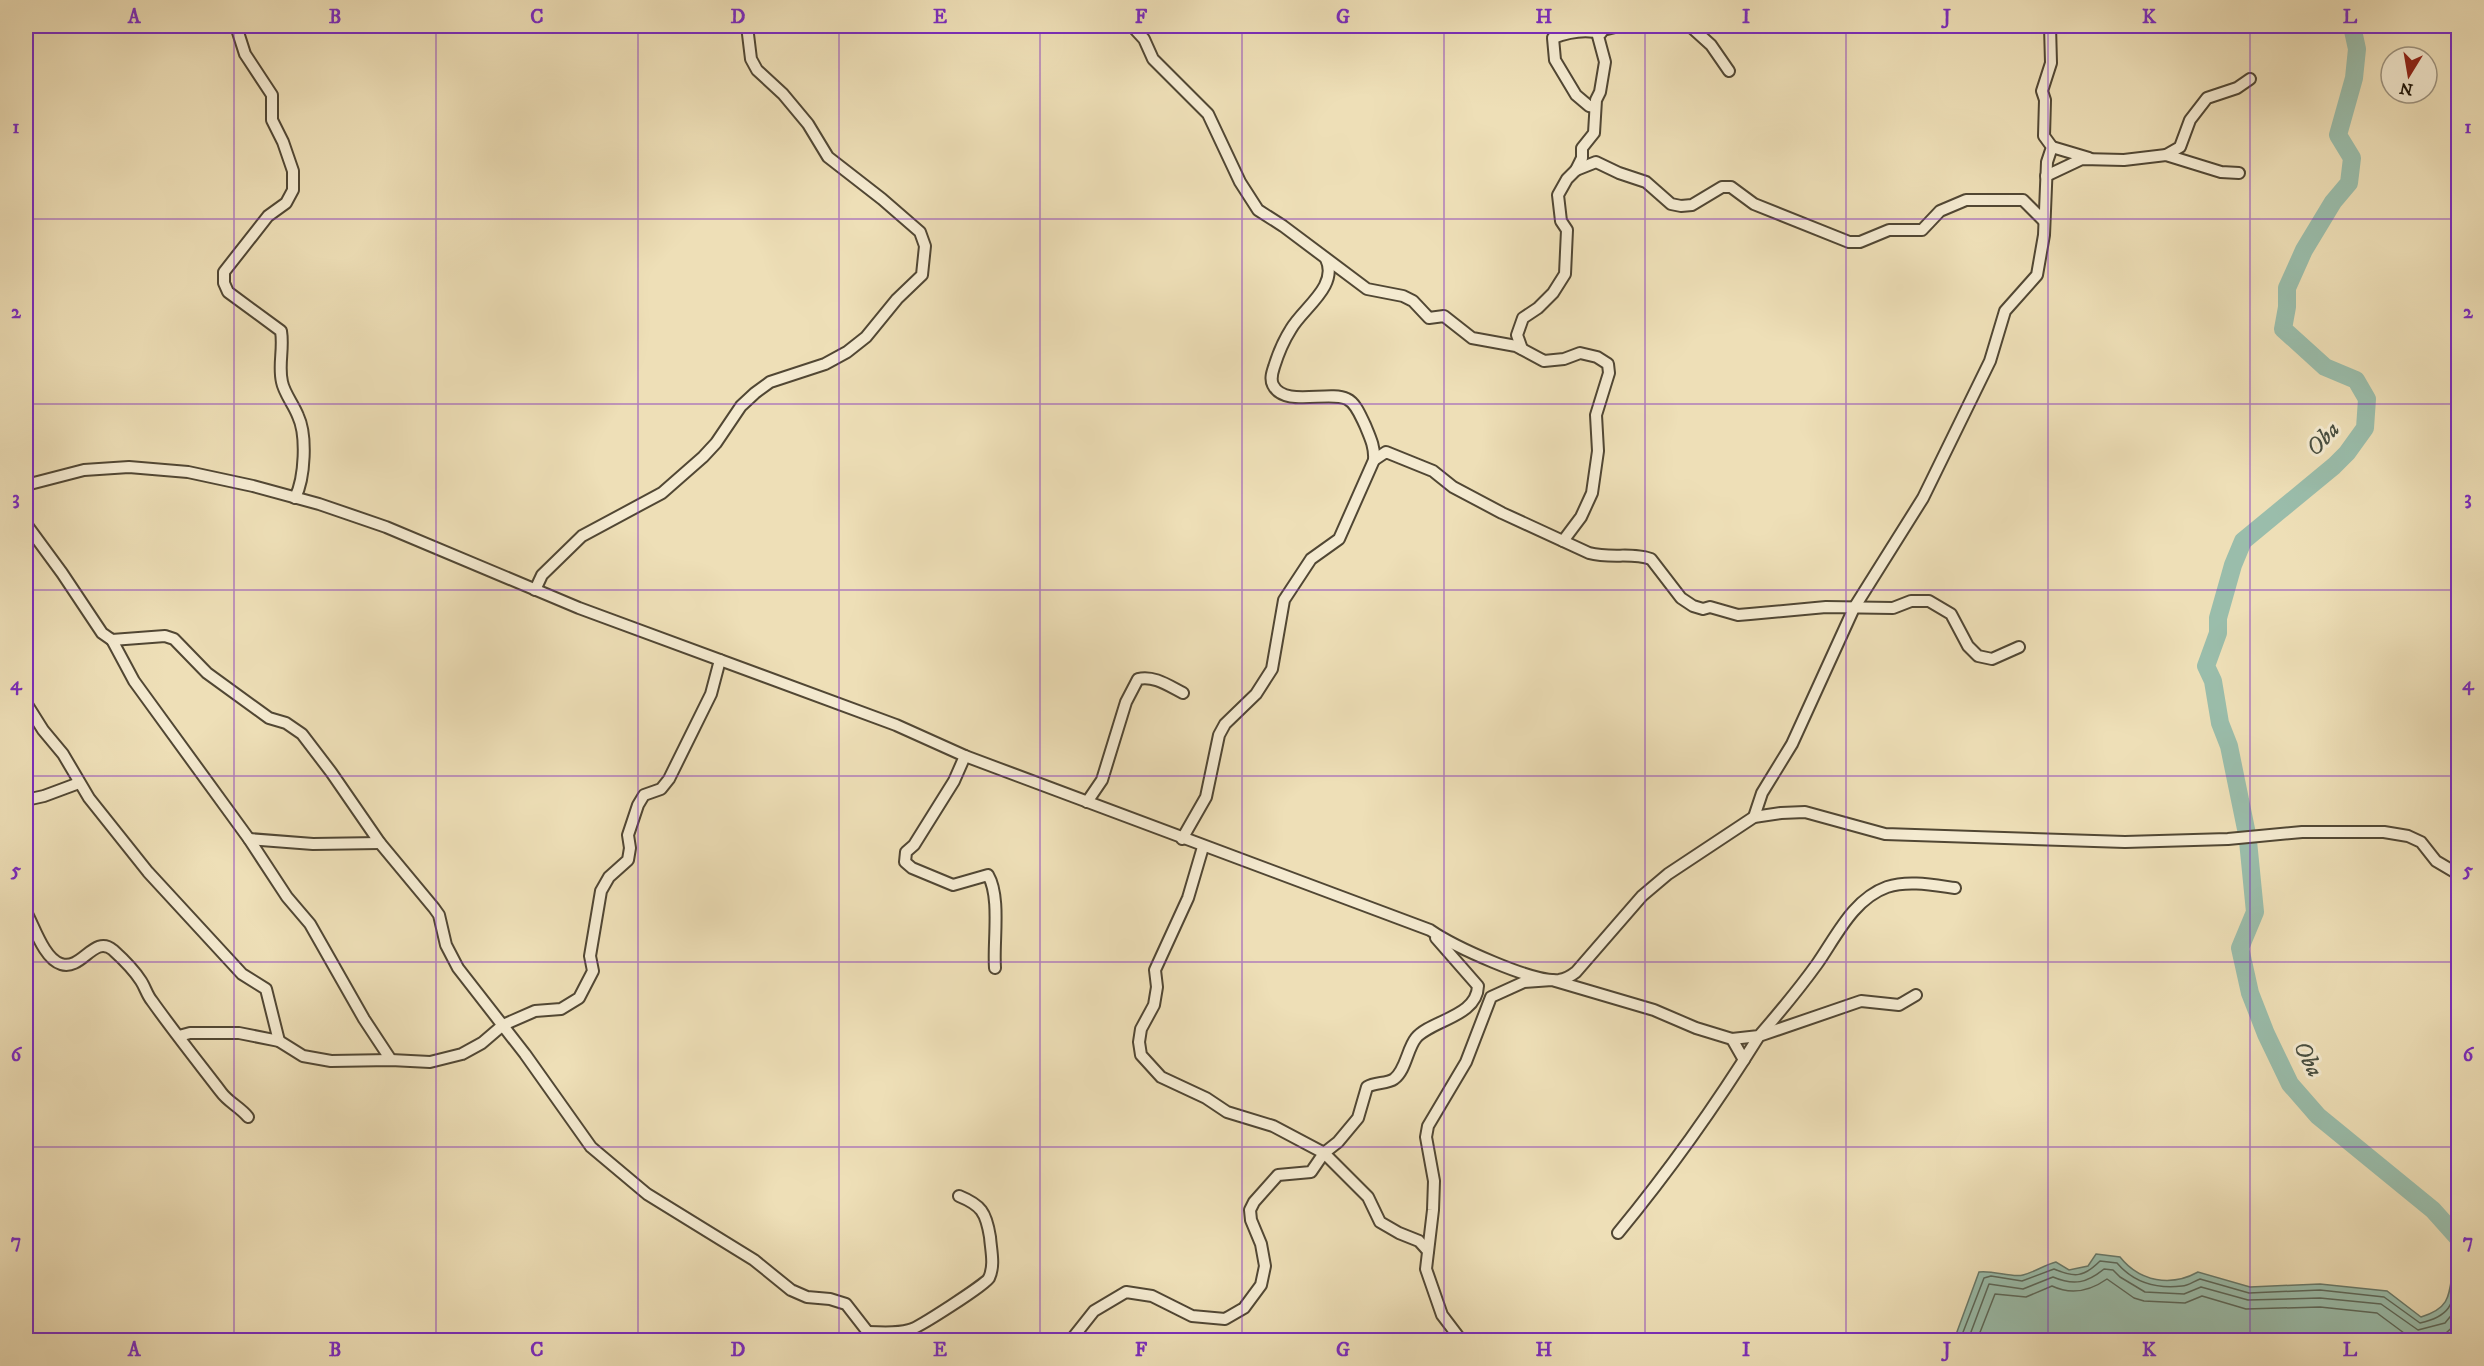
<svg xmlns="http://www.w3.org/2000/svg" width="2484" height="1366" font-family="'IM FELL DW Pica',serif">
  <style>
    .water { fill: #9abdab; stroke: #68796a; stroke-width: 1.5 }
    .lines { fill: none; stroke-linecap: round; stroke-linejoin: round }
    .shore { stroke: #5c685a; stroke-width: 1.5 }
    .river { stroke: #9abdab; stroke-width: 18 }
    .street-casing { stroke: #514734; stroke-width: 14 }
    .street { stroke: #f4ead0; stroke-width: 10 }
    .grid { fill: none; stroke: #7b2cbf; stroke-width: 1.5; stroke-opacity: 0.55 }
    .labels { text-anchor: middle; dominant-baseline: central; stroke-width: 6; stroke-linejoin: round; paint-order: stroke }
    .water-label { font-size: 24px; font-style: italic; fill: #494f41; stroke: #f4ead0 }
    .neatline { fill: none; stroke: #7b2cbf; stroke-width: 2 }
    .grid-label { font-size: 20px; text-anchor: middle; font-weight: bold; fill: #7b2cbf }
  </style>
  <rect width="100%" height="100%" fill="#eedfb7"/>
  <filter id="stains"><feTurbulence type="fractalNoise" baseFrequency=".00333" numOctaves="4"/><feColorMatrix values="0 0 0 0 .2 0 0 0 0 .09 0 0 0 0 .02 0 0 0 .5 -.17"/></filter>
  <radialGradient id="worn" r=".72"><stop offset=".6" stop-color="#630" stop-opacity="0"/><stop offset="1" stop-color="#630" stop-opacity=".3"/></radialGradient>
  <path class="water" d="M2096,1254L2120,1257C2140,1282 2171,1287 2198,1272L2250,1287L2320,1284L2387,1291L2421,1317C2451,1308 2449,1295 2453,1267L2458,1269V1340H1954L1979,1272C1993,1270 2012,1278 2023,1275C2035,1272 2044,1265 2056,1262L2069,1270L2088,1266Z"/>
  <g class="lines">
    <g class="shore">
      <path d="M1960,1340L1984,1278L1991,1276L2022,1281L2054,1269C2075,1278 2084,1277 2100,1261L2117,1263C2134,1283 2156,1289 2182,1286C2188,1286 2194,1281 2200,1279L2249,1293L2320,1290L2384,1297L2420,1323C2452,1316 2453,1303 2458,1275"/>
      <path d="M1968,1340L1989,1284L2023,1289L2053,1277C2074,1286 2087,1283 2104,1269L2113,1270L2120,1277L2145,1292L2184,1294L2201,1287L2248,1300L2320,1298L2381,1304L2418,1330L2445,1323L2458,1307"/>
      <path d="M1977,1340L1995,1294L2026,1297L2052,1286C2071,1295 2090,1291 2107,1279L2134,1298L2144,1301L2185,1303L2202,1296L2246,1309L2320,1307L2377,1313L2408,1336L2417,1339L2446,1333L2458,1322"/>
    </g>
    <g class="river">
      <polyline points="2247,834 2229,746 2220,723 2213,681 2206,666 2218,633 2218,618 2233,565 2243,541 2334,466 2347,453 2365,428 2367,399 2356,380 2325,367 2283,329 2287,307 2287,288 2304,250 2333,202 2349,183 2352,158 2338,135 2354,78 2357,49 2352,26"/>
      <polyline points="2248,841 2255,912 2240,948 2250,993 2266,1034 2290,1084 2318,1116 2433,1210 2458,1238"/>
    </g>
    <g class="street-casing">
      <g id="street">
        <path d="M236,26L245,54L272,95V120L283,142L293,171V190L286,203L268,216L224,272V283L228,292L281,331C284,349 278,365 282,382C284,393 294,405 298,416C307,435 305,478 295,498"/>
        <polyline points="1132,26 1144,39 1153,59 1208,114 1240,182 1258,210 1283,226 1367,289 1403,296 1413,301 1429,318 1444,316 1472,338 1516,346 1544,361 1564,359 1580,353 1597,357 1608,364 1609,373 1596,415 1598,451 1592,493 1581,517 1563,541"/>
        <polyline points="1690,26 1711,45 1729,71"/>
        <polyline points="26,27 32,26"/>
        <path d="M1595,107L1589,106L1576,95L1555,60L1553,38C1568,32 1585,29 1601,33"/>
        <polyline points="2052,147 2089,158"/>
        <polyline points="2166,155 2180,147 2190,120 2207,98 2237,88 2250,79"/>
        <polyline points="1576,170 1596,162 1619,173 1646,182 1671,204 1681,206 1692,205 1722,187 1731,187 1754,204 1849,242 1860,242 1889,230 1922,230 1940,211 1966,200 2023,200 2044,221"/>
        <polyline points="2046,176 2082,159 2124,160 2166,155 2221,172 2239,173"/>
        <polyline points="1522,349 1517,335 1523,318 1538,308 1553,293 1565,274 1567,230 1561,221 1558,195 1567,179 1576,170 1582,158 1582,148 1594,133 1596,100 1600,92 1605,62 1598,36 1603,30 1619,26"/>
        <path d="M1374,460L1386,452L1433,471L1453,487L1502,513L1589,553C1611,559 1632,552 1651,559L1681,598L1693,606L1703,609L1710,607L1738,615L1750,614L1826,607L1893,608L1911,601H1929L1951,614L1968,646L1978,656L1992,659L2019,647"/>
        <path d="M26,485L84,470L129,467L188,472L253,486L319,504L386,527L579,608L896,725L965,756L1430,930C1453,946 1533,983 1559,980C1566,979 1571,976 1576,972L1642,896L1668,874L1754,817L1781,813L1805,812L1885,834L2125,842L2228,839L2302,832H2384L2408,836L2421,842L2436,861L2458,874"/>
        <polyline points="26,524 62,573 102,633 112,640 165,636 174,639 207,673 269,718 286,723 302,734 331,772 380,843 434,908 439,915 446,945 458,968 525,1054 591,1147 647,1194 754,1260 791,1290 807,1297 830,1299 846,1304 874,1340"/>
        <polyline points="535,590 542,575 582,536 662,493 703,457 716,443 741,406 755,393 770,382 825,364 847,352 866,337 897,299 922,275 925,246 920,232 882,199 828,157 808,124 783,94 757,70 751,59 747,26"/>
        <polyline points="112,640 134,681 249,839 287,897 310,924 364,1019 391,1060"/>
        <polyline points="26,703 43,730 63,754 89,798 148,872 242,974 266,989 279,1041"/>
        <path d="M965,756L954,781L914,845L906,852L905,862L912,868L953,885L988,875C1001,897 993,942 995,968"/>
        <polyline points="26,800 44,796 79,783"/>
        <path d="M1087,802L1102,780L1126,702L1138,679C1154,675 1169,686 1183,693"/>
        <polyline points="1754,817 1762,793 1792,744 1854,608 1923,498 1990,361 2005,311 2037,275 2044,235 2047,162 2052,147 2044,136 2045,100 2042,91 2051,63 2050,26"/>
        <polyline points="249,839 313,844 380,843"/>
        <path d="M1182,839L1206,797L1219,735L1225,724L1256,694L1272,669L1284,600L1311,559L1339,539L1374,460C1375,447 1370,437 1365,425C1361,417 1356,403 1347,399C1329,390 1284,408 1273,385C1270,379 1272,373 1274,367C1278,354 1284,340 1291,329C1303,308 1339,286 1326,259"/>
        <polyline points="1203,847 1188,898 1155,970 1157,987 1154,1005 1141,1029 1139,1042 1141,1055 1161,1077 1206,1098 1227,1112 1273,1126 1324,1153 1368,1197 1380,1222 1399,1233 1419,1241 1428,1251"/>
        <path d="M26,912C34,926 44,959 61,964C82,971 94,934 113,950C123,959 134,970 141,981C145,987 147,995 152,1001C174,1032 198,1062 221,1092C228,1102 240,1107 248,1117"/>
        <polyline points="179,1036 190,1033 239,1033 279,1041 303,1056 331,1061 391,1060 430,1062 462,1054 482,1043 503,1025 535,1011 561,1009 579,998 593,971 590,956 601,891 609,877 628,860 630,848 628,835 638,805 644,795 661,789 669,779 711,694 720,660"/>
        <polyline points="1732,1039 1744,1060"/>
        <path d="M1618,1233C1670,1170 1716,1105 1759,1036L1861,1001L1899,1005L1916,995"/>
        <path d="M867,1332C881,1332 895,1334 909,1330C917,1329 986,1284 989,1278C995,1265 991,1251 990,1237C986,1212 981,1205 959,1196"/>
        <path d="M1071,1340L1094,1311L1126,1292L1152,1296L1192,1316L1225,1319L1244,1308L1261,1285L1265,1266L1261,1244L1251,1220L1250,1210L1254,1202L1278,1175L1311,1172L1324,1153L1338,1142L1358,1118L1367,1087C1375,1082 1387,1084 1394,1079C1406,1070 1407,1049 1416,1038C1431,1020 1477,1017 1478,986L1436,938"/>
        <path d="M1461,1340L1442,1315L1426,1269L1433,1210L1434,1181L1426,1137L1428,1126L1466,1062L1491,997L1524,982L1552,980L1654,1010L1696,1028L1732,1039L1759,1036C1779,1013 1799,989 1817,964C1836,937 1853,899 1887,887C1908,880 1933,885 1955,888"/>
      </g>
    </g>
    <use href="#street" class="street"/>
  </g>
  <path class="grid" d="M234,26V1340M436,26V1340M638,26V1340M839,26V1340M1040,26V1340M1242,26V1340M1444,26V1340M1645,26V1340M1846,26V1340M2048,26V1340M2250,26V1340M26,219H2458M26,404H2458M26,590H2458M26,776H2458M26,962H2458M26,1147H2458"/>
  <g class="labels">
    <g class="water-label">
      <text transform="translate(2323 439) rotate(-47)">Oba</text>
      <text transform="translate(2308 1059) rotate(62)">Oba</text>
    </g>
  </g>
  <rect width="2484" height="1366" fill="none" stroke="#eedfb7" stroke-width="66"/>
  <g transform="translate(2409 75) rotate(191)"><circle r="28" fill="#f4ead0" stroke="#9e9480" stroke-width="1.5"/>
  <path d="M0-4.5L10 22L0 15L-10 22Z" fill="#8f2418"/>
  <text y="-9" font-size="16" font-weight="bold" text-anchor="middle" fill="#1d1408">N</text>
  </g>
  <rect x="33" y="33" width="2418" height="1300" class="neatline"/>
  <g class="grid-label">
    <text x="134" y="23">A</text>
    <text x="335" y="23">B</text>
    <text x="537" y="23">C</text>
    <text x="738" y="23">D</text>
    <text x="940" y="23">E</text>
    <text x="1141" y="23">F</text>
    <text x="1343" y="23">G</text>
    <text x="1544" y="23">H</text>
    <text x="1746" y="23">I</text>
    <text x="1947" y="23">J</text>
    <text x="2149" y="23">K</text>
    <text x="2350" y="23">L</text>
    <text x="16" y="133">1</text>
    <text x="2468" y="133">1</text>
    <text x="16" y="318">2</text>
    <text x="2468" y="318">2</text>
    <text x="16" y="504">3</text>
    <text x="2468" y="504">3</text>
    <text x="16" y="690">4</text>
    <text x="2468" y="690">4</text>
    <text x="16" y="876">5</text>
    <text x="2468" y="876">5</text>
    <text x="16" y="1061">6</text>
    <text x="2468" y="1061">6</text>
    <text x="16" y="1247">7</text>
    <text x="2468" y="1247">7</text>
    <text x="134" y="1356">A</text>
    <text x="335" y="1356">B</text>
    <text x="537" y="1356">C</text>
    <text x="738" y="1356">D</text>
    <text x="940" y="1356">E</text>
    <text x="1141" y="1356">F</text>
    <text x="1343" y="1356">G</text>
    <text x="1544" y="1356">H</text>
    <text x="1746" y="1356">I</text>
    <text x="1947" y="1356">J</text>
    <text x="2149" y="1356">K</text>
    <text x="2350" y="1356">L</text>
  </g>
  <rect width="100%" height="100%" filter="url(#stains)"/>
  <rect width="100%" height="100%" fill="url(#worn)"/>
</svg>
